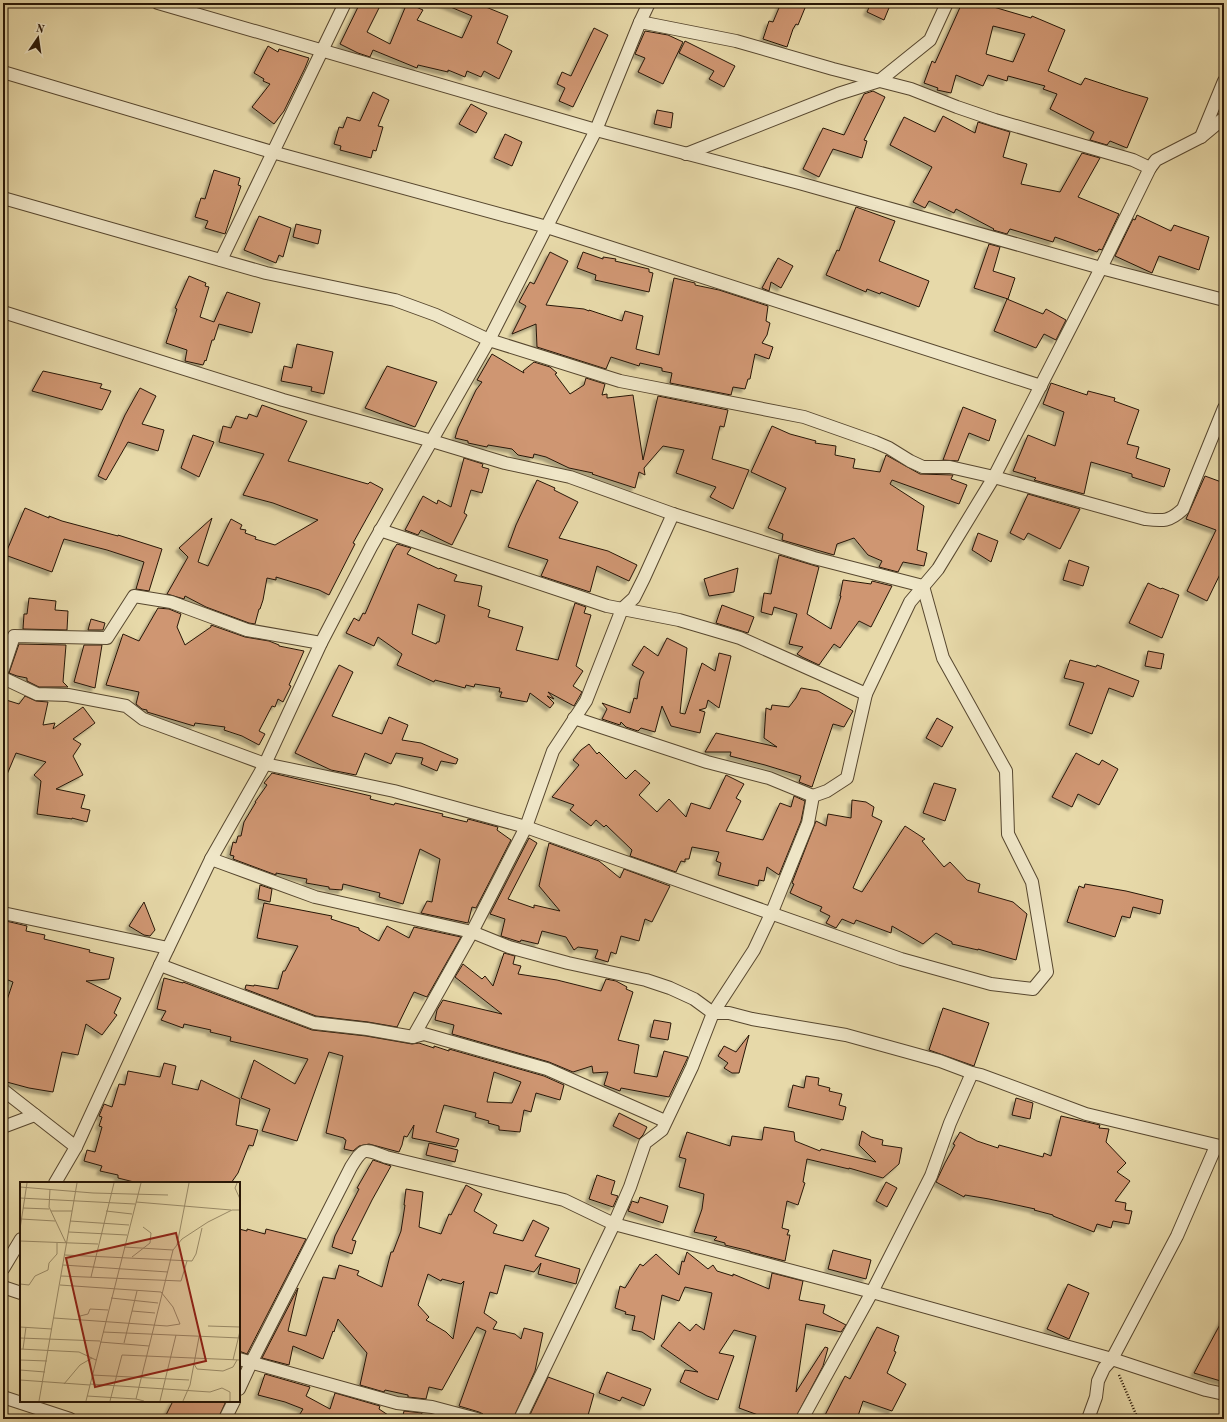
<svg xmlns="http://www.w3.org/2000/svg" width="1227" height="1422" font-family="'Old Standard TT',serif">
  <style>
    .building { fill: #cf9672; stroke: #271606; fill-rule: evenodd; filter: url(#shadow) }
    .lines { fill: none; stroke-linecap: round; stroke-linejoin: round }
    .street-casing { stroke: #57472f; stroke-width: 14 }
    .path { stroke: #271606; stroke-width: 2.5; stroke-dasharray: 1 2; stroke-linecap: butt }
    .street { stroke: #efe6c7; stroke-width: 12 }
    .inset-road { fill: none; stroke: #9a8b68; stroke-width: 1 }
    .view { fill: #8f2418; fill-opacity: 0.15; stroke: #8f2418; stroke-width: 2 }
    .inset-edge { fill: none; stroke: #271606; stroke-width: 2 }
  </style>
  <defs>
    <filter id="shadow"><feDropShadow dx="-3.5" dy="3.5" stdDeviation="1" flood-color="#0004"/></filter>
  </defs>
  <rect width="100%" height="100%" fill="#e7d9a9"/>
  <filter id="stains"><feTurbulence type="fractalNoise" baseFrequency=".005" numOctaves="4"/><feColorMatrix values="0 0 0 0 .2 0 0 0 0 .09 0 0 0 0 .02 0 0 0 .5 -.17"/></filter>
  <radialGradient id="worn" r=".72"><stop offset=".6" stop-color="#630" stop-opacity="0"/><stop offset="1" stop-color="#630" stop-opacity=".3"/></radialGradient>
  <g class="building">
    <polygon points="360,3 378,3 377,7 379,8 367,32 390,44 407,3 423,10 417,20 462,38 472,16 441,3 476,3 508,16 497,43 512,51 499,79 484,71 481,77 467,71 465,77 448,70 448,72 418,65 417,68 373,50 370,57 358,53 340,44"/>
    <polygon points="781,3 807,3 798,25 796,24 793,29 787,47 763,39 769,21 773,22"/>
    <polygon points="871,3 891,3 884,20 867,12"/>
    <path d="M962,3H980L1031,18L1032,16L1065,30L1048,71L1081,85L1085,78L1124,91L1148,98L1127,148L1110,141L1107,145L1090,140L1094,132L1050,109L1057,94L1043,89L1045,86L1008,76L1007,81L988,75L983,86L956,75L951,93L937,90L938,88L924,83L932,61L935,63ZM993,26L1025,34L1013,62L986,54Z"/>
    <polygon points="594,28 608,35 573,107 559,101 565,88 557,84 562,72 571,76"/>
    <polygon points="645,31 668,35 683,42 663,84 638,72 645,58 635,54"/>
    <polygon points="685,41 735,66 724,87 709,79 714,71 679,53"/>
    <polygon points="268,46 278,52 279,49 309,58 305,68 284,111 274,124 252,107 270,84 263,81 264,79 254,73"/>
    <polygon points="873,91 885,97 864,140 867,141 862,158 833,149 819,177 803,169 823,128 844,135 864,94"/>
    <polygon points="373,92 389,100 378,126 383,127 376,151 373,150 371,158 340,150 341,146 334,144 339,127 343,128 347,117 360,121"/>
    <polygon points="471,104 487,113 476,133 459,124"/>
    <polygon points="657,110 673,113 671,128 654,124"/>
    <polygon points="943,116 975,133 978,122 1010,132 1003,157 1027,164 1021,184 1060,192 1082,153 1100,158 1078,197 1119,214 1102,250 1099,249 1097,252 1055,237 1053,242 1010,229 1007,234 993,230 994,229 956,209 954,213 929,201 925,208 913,202 932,167 890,145 904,117 935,132"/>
    <polygon points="505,134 522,142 512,166 494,158"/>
    <polygon points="214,170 240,178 238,185 241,186 225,234 205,228 208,221 195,217 201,198 205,199"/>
    <polygon points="856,207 895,221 879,261 929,281 919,307 881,292 880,294 867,289 866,292 826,275 837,250 839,251"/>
    <polygon points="1137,215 1171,231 1174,225 1209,237 1199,270 1159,256 1152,273 1115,256 1133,219 1135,220"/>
    <polygon points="259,216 291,228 283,257 279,255 276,263 244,250"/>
    <polygon points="296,224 321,230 318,244 293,237"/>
    <polygon points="989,244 1000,247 993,271 1015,278 1008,299 974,288"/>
    <polygon points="550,252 568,261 546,305 584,309 589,311 589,310 622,321 625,311 643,316 636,349 659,355 674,278 695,283 695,285 719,290 768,306 766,321 770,323 767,335 762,343 773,347 769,359 755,354 750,379 748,379 745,389 733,387 731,395 670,383 672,373 662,371 662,368 640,363 639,366 611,357 606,369 537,347 536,324 512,334 526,306 519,302 530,282 534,284"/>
    <polygon points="583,252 603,259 603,257 616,259 615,261 649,269 649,272 653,273 649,292 595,280 596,275 577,268"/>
    <polygon points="778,258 793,266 781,288 771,282 769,291 762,288"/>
    <polygon points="189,276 206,283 205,286 209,287 200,317 214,322 227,292 260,303 252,333 219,324 214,340 212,340 206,361 205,360 203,365 185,361 187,350 166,343 177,309 175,308"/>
    <polygon points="1007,299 1043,314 1046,309 1066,320 1056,340 1044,334 1036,348 994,331"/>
    <polygon points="297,344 333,352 324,394 311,391 312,387 281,381 284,366 292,368"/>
    <polygon points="492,354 524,373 523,371 534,362 550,367 557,373 555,374 570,394 584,385 586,378 605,384 602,395 607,394 607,398 633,395 643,460 658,396 728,410 724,427 720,426 712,459 749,470 733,509 710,497 716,487 676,473 684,450 663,446 644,468 645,475 639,472 635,488 592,474 593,473 569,468 546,457 534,454 533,458 518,455 512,449 488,445 487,447 468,443 468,441 455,438 458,428 476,390 482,382 477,380"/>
    <polygon points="387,366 437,382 415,427 365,408"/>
    <polygon points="43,371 102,384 100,388 111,391 102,410 32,391"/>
    <polygon points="1051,383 1087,395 1088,391 1115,398 1114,401 1139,410 1127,444 1139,447 1136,458 1170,469 1164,487 1132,477 1132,474 1091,462 1084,494 1034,480 1036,478 1013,471 1028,435 1055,446 1064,412 1043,404"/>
    <polygon points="140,388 156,396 142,424 164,430 158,451 128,442 106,480 98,476 125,415"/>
    <polygon points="262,405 307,421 288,461 368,484 370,482 383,489 353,543 355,544 329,595 319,590 276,577 276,580 267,578 263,600 260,609 259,609 255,624 249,623 206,607 185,596 184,599 167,594 188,557 179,548 212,518 198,562 208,566 231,519 242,525 240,529 246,530 245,533 256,537 255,539 275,545 318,520 273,503 243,495 264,454 219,442 223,426 231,428 236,416 247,419 249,414 257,417"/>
    <polygon points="963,407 996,420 989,441 969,433 958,461 943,460"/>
    <polygon points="772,426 790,434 816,441 815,443 836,446 835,455 855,459 853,468 880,472 886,455 920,474 953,475 951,479 967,485 959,504 892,480 890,484 924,506 917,550 927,553 924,566 903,562 898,572 879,567 882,561 868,555 854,538 837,544 834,555 782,540 783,534 768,528 786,488 751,472"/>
    <polygon points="193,435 214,442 199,477 181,468"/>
    <polygon points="464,458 483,464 482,467 489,469 482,493 471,490 464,513 467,515 452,545 421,530 418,535 405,530 423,496 437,504 438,500 451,507"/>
    <polygon points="1205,476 1224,483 1224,566 1207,601 1187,591 1216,530 1186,519"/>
    <polygon points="537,480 555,488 554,490 578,502 559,538 608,551 637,565 629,581 597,566 590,592 541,576 548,560 508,547 516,525"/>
    <polygon points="1028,494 1080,509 1060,549 1028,533 1024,540 1010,533"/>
    <polygon points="25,508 49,518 49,516 62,521 118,536 118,535 162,549 149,591 136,589 144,562 107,550 64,539 52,572 5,555"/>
    <polygon points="978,533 998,541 991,562 972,550"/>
    <path d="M397,544L411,548L407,554L439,569L440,568L457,575L454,581L482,586L478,606L490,610L488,617L523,627L516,650L558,660L575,603L586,607L584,613L591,615L576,666L583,671L573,686L582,692L574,706L548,692L554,699L547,696L554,703L550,708L530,693L527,702L500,697L502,692H499L500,688L475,684L474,687L466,685L465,688L435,680L434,682L397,665L402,654L378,637L374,646L346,633L354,618L359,621L363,613L365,614L393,550ZM418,604L445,615L439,642H437L436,644L412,634Z"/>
    <polygon points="779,555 819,567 807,614 831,629 841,596 840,596 843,580 871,584 872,581 892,586 871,627 859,621 840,648 834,644 819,665 802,657 797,654 803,647 789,644 797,614 774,607 772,615 761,612 764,593 771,594"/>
    <polygon points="1069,560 1089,567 1083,586 1063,580"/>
    <polygon points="738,568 734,592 709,596 704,579"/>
    <polygon points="1148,583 1161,589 1162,588 1179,595 1162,638 1129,623"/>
    <polygon points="29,598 56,601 55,610 68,611 67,630 23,629 24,614 27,614"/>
    <polygon points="722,605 754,617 748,633 716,623"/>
    <polygon points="158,608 169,609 181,614 177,627 185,645 211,627 211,625 245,637 269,641 279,645 279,646 304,651 289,685 291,686 283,702 278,699 275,707 272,706 259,731 265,734 259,745 242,736 224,730 225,727 195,723 194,726 147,712 147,710 142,709 136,704 139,692 106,685 123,634 139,641"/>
    <polygon points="91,619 105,623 103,630 88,630"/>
    <polygon points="667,638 687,648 680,713 685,714 702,663 715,671 719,653 731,656 719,708 708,700 706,708 699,710 705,712 700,733 671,726 662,706 655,732 641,728 638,731 626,727 621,722 620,725 602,719 607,709 602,703 630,713 634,698 637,699 640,680 644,672 632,665 644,646 658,656"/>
    <polygon points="19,644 66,645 63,682 68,687 39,687 27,681 27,678 17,676 9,673"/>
    <polygon points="84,645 102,645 95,688 74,682"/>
    <polygon points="1148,651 1164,654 1161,669 1145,666"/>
    <polygon points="1070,660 1096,667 1097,665 1139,681 1133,697 1109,688 1092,734 1069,725 1084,683 1064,678"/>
    <polygon points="339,665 353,672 332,716 382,734 389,717 408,725 402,740 421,743 458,759 456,764 441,761 437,771 421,764 423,758 396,753 391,764 365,753 356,775 331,770 295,753"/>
    <polygon points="801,688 818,691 853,711 844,727 833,724 812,787 799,782 801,776 765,765 730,756 731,752 705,752 716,733 777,747 764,738 766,708 771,710 772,705 789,707 796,698"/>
    <polygon points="25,696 36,701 48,702 43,725 55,723 53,729 83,707 95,723 73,739 81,744 73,756 83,775 56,789 85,795 81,808 90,810 87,822 72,818 72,819 37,814 41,781 34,775 46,762 16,753 3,784 3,699 19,704"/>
    <polygon points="937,718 953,727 942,747 926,738"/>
    <polygon points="589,744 597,754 599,752 626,779 635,770 650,783 639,795 657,812 669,799 686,817 691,803 710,809 726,775 744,784 736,798 741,801 726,831 763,840 780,803 791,807 794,796 805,801 801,821 779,875 767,867 764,881 759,880 758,886 718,875 721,863 716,861 719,852 692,847 689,859 685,859 685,862 681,861 676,872 630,856 632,850 606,825 604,827 596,820 591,826 570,810 574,805 552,797 579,765 573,760 581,750"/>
    <polygon points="1076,753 1099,765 1102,760 1118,769 1099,805 1078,794 1072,807 1052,797"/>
    <polygon points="272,773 371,796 370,799 394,805 395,803 443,814 442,816 467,822 468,819 498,827 497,830 511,840 476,908 472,907 468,923 421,913 427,901 432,902 440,859 420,849 403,904 379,897 380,893 343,884 342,890 329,889 329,887 306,883 307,879 276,873 276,875 233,859 234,856 230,855 233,842 236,843 238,836 241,836 244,822 256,802 255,802 267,785 264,783"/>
    <polygon points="934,783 956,789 945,821 923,813"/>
    <polygon points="852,800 866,802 874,807 872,816 882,821 853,888 862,892 905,826 925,839 922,841 944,867 950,862 967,880 980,884 978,892 1013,902 1027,914 1016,960 978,949 978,950 952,944 952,942 936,933 923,944 892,926 891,933 856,920 854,924 842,919 836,928 826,923 830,916 820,911 822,907 807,901 790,893 794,884 792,883 816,821 826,826 828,814 851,818"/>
    <polygon points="529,838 537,843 508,899 534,908 534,905 560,911 539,886 549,843 599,861 620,878 624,869 670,886 652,922 645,919 639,941 621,936 616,954 611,952 608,962 595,958 598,950 578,947 574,950 566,937 542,931 538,944 521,940 520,942 501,936 505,919 490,914"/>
    <polygon points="1085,884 1126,891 1163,900 1160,914 1133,907 1130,918 1122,916 1115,937 1067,922 1079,886 1084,888"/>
    <polygon points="260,885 272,889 270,902 258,899"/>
    <polygon points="144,902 155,930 150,936 144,935 129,926"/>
    <polygon points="264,903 332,916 331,919 359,928 359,930 379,941 387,926 409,938 414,927 461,937 427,997 414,992 397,1027 368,1022 316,1016 245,989 246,985 254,986 254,985 278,989 283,971 285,971 298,946 257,938"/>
    <polygon points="6,921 27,926 26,931 45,935 44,939 90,950 89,952 114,958 109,979 86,981 121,998 114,1013 117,1015 102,1035 86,1024 78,1055 62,1052 53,1092 29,1088 3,1081 3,1012 13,982 3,978 3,924 5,925"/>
    <polygon points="504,953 515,956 513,964 521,966 518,974 557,980 601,991 606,979 616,981 627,987 626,989 633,992 618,1040 639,1045 634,1073 657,1077 664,1051 688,1057 669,1097 621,1088 620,1091 604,1085 608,1072 593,1073 592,1066 573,1072 549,1062 452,1034 454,1025 435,1020 437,1010 443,1000 502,1014 455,977 463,964 482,979 485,976 493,986"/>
    <path d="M164,978L183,983V982L312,1030L366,1036L412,1044L419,1043L434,1048V1046L449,1051V1049L544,1076L564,1085L560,1100L536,1093L531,1112L524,1110L520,1132L499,1130V1126L488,1123L489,1121L475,1117L476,1113L444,1105L436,1132L459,1139L456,1147L412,1138L414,1125L407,1137L404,1136L402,1145L399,1152L369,1144L359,1146L353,1151L344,1149L346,1140L344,1139V1138L326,1133L343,1056L329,1052L297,1141L262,1131L270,1109L241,1098L254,1060L295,1084L308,1059L230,1041L231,1037L210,1032L211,1030L184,1024L183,1028L161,1020L166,1011L157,1009ZM494,1072L521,1082L512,1103L487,1102Z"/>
    <polygon points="943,1008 989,1023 974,1066 929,1050"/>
    <polygon points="654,1020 671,1023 668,1040 650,1037"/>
    <polygon points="749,1035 739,1073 732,1073 724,1068 728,1063 718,1056 724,1046 736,1052"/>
    <polygon points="164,1063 176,1066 172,1084 198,1090 201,1080 240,1099 236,1125 258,1130 253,1146 249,1145 238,1173 231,1183 138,1183 118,1178 118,1175 100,1171 102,1166 84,1161 87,1150 95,1152 102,1127 99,1126 102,1117 99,1116 104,1104 112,1107 119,1084 125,1085 128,1071 160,1077"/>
    <polygon points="806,1076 819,1078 818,1085 830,1088 829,1091 842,1094 839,1105 846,1107 843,1120 788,1107 793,1085 804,1088"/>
    <polygon points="1016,1098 1033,1103 1030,1119 1012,1115"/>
    <polygon points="619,1113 647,1127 643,1135 639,1139 613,1126"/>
    <polygon points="1061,1116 1100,1125 1099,1128 1109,1129 1106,1142 1126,1163 1117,1172 1130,1181 1115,1201 1126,1203 1125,1210 1132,1211 1129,1224 1113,1221 1111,1228 1097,1224 1094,1232 1053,1216 1053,1215 1034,1210 1035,1209 989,1199 965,1195 964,1197 936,1182 945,1163 955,1145 953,1144 960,1132 977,1141 998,1148 999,1145 1043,1157 1044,1153 1051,1156"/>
    <polygon points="764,1127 794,1132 795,1141 820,1151 821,1149 876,1162 859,1145 862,1131 871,1137 883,1140 882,1145 902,1148 899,1164 883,1178 849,1168 849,1169 807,1159 803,1182 805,1183 798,1205 787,1201 782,1228 789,1230 787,1235 790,1235 785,1261 750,1252 750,1251 725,1245 725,1243 714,1240 717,1237 694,1232 702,1209 704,1194 679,1187 686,1159 679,1157 687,1132 730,1146 732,1136 762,1140"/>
    <polygon points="429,1143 458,1150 455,1162 426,1155"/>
    <polygon points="373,1160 391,1166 372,1200 352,1240 356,1241 352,1254 332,1247 335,1236 359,1189 357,1188"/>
    <polygon points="597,1175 615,1181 611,1194 618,1196 613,1207 589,1199"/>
    <polygon points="886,1182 897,1188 887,1207 876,1201"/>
    <path d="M466,1185L482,1194L474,1211L497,1225L493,1233L523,1241L533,1220L549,1228L535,1256L580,1269L576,1284L538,1274L541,1263L534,1272L505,1265L497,1294L490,1292L484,1313L497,1322L493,1329L515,1334L521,1339L524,1328L543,1333L535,1371L513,1419L497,1415L496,1419H484L483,1414L479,1412L459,1406L486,1331L477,1327L442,1390L429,1387L426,1399L408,1397V1395L385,1390L384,1392L360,1385L367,1353L338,1319L334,1332L333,1331L323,1359L293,1346L289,1365L262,1358L298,1288L288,1331L306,1336L323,1277L335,1279L339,1265L359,1271L357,1275L382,1287L391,1252H393L401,1231L405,1205H404L406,1189L423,1192L419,1227L441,1234L449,1214L451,1215ZM428,1274L441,1281L442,1279L461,1284L464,1281L453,1339L446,1332L426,1320L429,1317L418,1305Z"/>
    <polygon points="640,1197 668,1206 663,1223 628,1211 632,1201 638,1203"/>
    <polygon points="239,1229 247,1231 247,1229 265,1234 266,1229 306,1239 247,1354 239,1351"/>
    <polygon points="833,1250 871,1260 866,1279 828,1269"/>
    <polygon points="687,1252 708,1269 713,1265 717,1271 733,1276 733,1274 769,1289 772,1273 803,1281 799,1300 825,1305 823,1313 846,1325 841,1332 806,1324 796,1392 825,1347 828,1348 823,1366 795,1419 769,1419 739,1408 756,1336 734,1330 719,1353 734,1356 718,1400 707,1396 680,1382 685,1370 698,1372 661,1346 679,1322 690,1331 696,1324 704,1330 712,1293 685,1287 679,1301 662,1295 654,1340 642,1332 632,1330 635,1316 625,1314 626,1312 615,1308 620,1286 625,1288 640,1264 643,1266 656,1254 679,1275 682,1261 684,1262"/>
    <polygon points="1068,1284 1089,1293 1069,1339 1047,1329"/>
    <polygon points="1224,1317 1224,1382 1194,1373"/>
    <polygon points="877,1327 899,1336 894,1351 896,1352 887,1373 906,1384 892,1411 863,1401 857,1419 823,1419 845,1376 850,1379"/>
    <polygon points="607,1372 651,1389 644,1406 622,1397 620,1401 599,1393"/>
    <polygon points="265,1374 310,1387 306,1396 330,1409 335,1393 380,1406 379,1409 394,1419 297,1419 303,1409 285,1402 258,1395"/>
    <polygon points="548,1377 594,1394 587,1419 528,1419"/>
    <polygon points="173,1401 226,1401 218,1419 164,1419"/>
    <polygon points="404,1411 422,1413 420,1419 402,1419"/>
  </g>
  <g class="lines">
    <g class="street-casing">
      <g id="street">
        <polyline points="158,3 596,130 799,183 1101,268 1224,300"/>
        <polyline points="640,22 736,41 833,69 911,89 957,107 995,120 1133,160 1150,168 1156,160 1201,137 1224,118"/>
        <polyline points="3,72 272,152 547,227 1041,386"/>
        <polyline points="1201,137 1224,81"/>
        <polyline points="686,154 838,94 879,81 930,40 947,3"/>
        <path d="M3,198L266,273L395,300L436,315L489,340L620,381L804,417L875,442L889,448L910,461L923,467H950L994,477L1145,519C1163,521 1169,522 1183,509L1224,408"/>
        <polyline points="221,260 345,3"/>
        <polyline points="3,312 283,400 432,441 505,463 570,477 673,514 814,558 923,586 943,658 1006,771 1008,834 1032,882 1047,972 1033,989 991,984 901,959 526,827 394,791 265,764 143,719 126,706 68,695 37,694 3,678"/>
        <polyline points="380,530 607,606 679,620 740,638 866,694"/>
        <polyline points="3,669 14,636 107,638 134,596 171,602 247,630 321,643"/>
        <polyline points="574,718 707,762 769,778 813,796"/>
        <polyline points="211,859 315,897 472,932 509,947 568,963 646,980 670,988 694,999 713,1013 729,1013 752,1019 846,1035 940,1061 972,1073 981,1075 1086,1114 1224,1147"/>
        <polyline points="3,913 168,948"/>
        <polyline points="160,965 314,1023 367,1029 413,1037 424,1034 547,1069 665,1121"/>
        <polyline points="413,1037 472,932 526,827 553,751 586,701 622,609 634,598 644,578 673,514"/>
        <polyline points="3,1090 76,1147"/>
        <polyline points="3,1127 35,1115"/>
        <polyline points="55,1183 76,1147 160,965 211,859 265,764 321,643 371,547 489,340 596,130 640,22 649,3"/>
        <polyline points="3,1269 21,1239"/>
        <polyline points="3,1287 21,1293"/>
        <polyline points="239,1359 397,1403 432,1407 477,1419"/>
        <path d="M239,1389L251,1363L351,1167C364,1146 364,1149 386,1157L564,1200L614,1224L872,1292L1112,1359L1206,1390L1224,1394"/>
        <polyline points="3,1397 70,1419"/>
        <polyline points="225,1419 234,1401"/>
        <polyline points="520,1419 614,1224 630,1187 645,1143 662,1130 692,1067 713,1013 754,950 772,912 808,823 813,796 827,791 847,778 866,694 910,602 938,569 994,477 1101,268 1150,168"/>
        <polyline points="802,1419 872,1292 931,1176 950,1123 972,1073"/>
        <polyline points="1088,1419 1096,1397 1098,1381 1104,1368 1112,1359 1177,1236 1216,1146"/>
      </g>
    </g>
    <polyline class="path" points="1119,1375 1138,1419"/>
    <use href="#street" class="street"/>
  </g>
  <g transform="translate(20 1182)">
    <rect width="220" height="220" fill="#e7d9a9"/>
    <path class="inset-road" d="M217,1L215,6L220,17M0,5L73,11L148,13M30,7L29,25L46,61M0,16L115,22M116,20L211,28M3,26L29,27M31,29H52M86,29L112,32M1,37L35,39M50,39L109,43M0,47L7,1M49,50L107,53M0,59L78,62M157,63L169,1M104,65L153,68L162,57L188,40L212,28H220M45,73L172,79L176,72L182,46M112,75L130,61L131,51L123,45M43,83L148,90M41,94L161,99L167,79M71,95L94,1M0,102L9,103L15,94L28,88L29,81L37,72V61M91,116L138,121M112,129L135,131M34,136L147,144L160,142L153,125L141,110L40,103M60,137V134L68,132L70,127L88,128M188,144L220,145M0,145L32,147M83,150L220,156M0,156L80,159M80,160L129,164M104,161L117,109M0,167L59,170L76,178M3,167L6,145M0,178L27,179M213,178L220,149M174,182L177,187L203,189L213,185L217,178M0,188L25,190M72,193L169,198M0,198L70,203M44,202L60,183L72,176M70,202L190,210L202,206L210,210V219M67,214L116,217M19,219L57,1M66,219L121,1M90,219L102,173L220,178M124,219L116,217L153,68M140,219L156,153M163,219L170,203L179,155"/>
    <path class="view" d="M156,51L186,179L75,205L46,76Z"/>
    <rect width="220" height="220" class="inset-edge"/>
  </g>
  <rect width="1227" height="1422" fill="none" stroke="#e7d9a9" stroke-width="16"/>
  <rect x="4" y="4" width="1219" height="1414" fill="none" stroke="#271606" stroke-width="2"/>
  <rect x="8" y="8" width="1211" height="1406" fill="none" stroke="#271606"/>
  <g transform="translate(38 38) rotate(13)" stroke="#efe6c7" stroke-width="3" paint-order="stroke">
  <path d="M0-3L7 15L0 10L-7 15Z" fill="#271606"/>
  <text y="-6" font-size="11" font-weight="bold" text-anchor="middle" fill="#271606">N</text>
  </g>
  <rect width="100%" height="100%" filter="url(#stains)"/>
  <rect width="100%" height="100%" fill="url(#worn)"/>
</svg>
